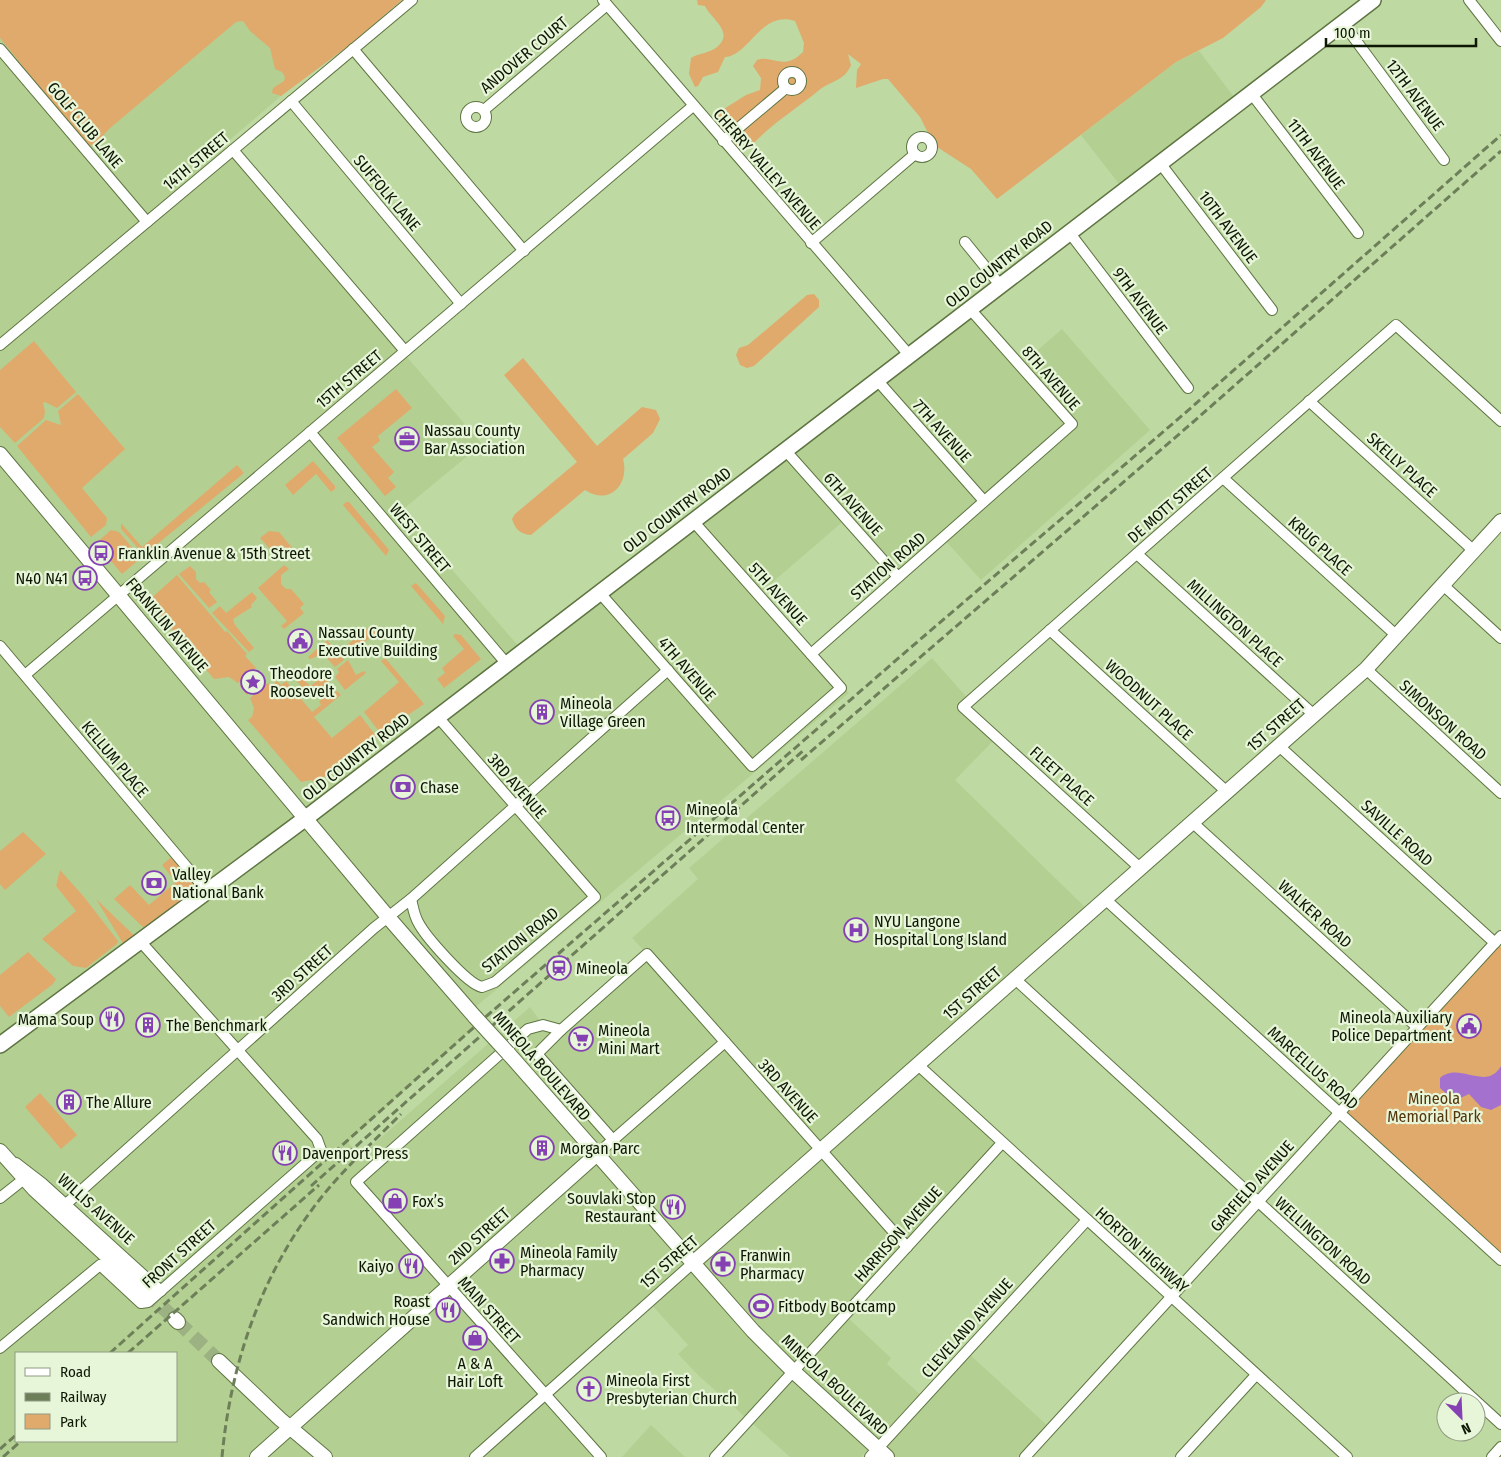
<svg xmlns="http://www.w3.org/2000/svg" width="1501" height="1457" font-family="'Fira Sans Condensed',sans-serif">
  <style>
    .built { fill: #b3d092; fill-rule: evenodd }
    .green { fill: #e0aa6c }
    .water { fill: #a571cf }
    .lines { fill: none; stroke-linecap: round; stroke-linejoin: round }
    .secondary-tunnel { stroke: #9cb282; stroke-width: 14; stroke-dasharray: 14 7; stroke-linecap: butt }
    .street-casing { stroke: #5e7542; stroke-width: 12 }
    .secondary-casing { stroke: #5e7542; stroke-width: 16 }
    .primary-casing { stroke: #5e7542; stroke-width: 18 }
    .street { stroke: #fff; stroke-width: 10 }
    .secondary { stroke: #fff; stroke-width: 14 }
    .primary { stroke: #fff; stroke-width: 15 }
    .rail { stroke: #6d7f59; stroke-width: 3; stroke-dasharray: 8 4; stroke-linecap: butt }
    .secondary-bridge-casing { stroke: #5e7542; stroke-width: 16; stroke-linecap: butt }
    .secondary-bridge { stroke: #fff; stroke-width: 14 }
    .labels { text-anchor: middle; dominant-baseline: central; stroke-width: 4.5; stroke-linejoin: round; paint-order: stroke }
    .street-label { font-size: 16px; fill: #0e1703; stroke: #e7f5d9 }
    .poi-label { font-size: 16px; fill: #0e1703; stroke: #e7f5d9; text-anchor: start }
    .park-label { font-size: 16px; fill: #55350c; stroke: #e7f5d9 }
  </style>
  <rect width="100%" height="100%" fill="#bfd9a2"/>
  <g class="built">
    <path d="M246,12L303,77L224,145L482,444L401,511L522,650L975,305L1025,361L1062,329L1150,430L981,580L943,538L898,577L846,519L760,593L849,693L472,1010L481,1021L348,1142L360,1156L530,1007L543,1025L561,1030L647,954L632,938L698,879L689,868L932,658L970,701L964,707L997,737L955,780L1090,912L918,1064L1002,1143L845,1315L891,1358L887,1364L925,1399L967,1352L1050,1428L1024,1457H869L865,1453L861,1457H790L699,1376L678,1354L688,1345L649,1302L544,1395L601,1457H0V33ZM16,1353H176V1441H16Z"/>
    <polygon points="1199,51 1237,101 1123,189 1081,135 1176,62"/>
    <polygon points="651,1425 685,1457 622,1457"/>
  </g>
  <g class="green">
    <polygon points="0,0 402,0 351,44 281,96 272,93 273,88 284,81 285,77 282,72 275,69 270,48 250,31 243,21 236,22 109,129 97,142 90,146 84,142 0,38"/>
    <path d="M697,0H1266L1261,7L1223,38L1176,62L997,199L971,169L934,145L920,117L888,79H883L856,88L857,70L861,64L848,54L851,65C844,82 831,80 818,91C796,109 770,125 750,147L734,146C727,137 711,124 719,112L746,95L760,90L761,78L753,66L757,60C772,54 783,72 803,52L804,43L795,21C761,10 750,55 725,57L718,72L703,77L698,86L695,87L689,74L691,58C699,53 710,53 717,47C735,32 711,19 705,6L698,5Z"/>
    <polygon points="814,294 819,300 819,307 754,366 747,368 740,365 736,355 739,348 748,345 807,295"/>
    <polygon points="34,341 76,392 57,408 45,402 43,403 45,411 44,418 15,443 0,427 0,370"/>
    <path d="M523,358L597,446L642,407L656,410L660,419L653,433L623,459C630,485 609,506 585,490L531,535C520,534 515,529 512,519L515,514L577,462L504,375Z"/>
    <polygon points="396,389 412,408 378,436 380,441 372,447 394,472 388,478 396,487 385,496 337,438"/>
    <polygon points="78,394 125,449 82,488 107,518 106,525 91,537 17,446 46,420 61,425 58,411"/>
    <polygon points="313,461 335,486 335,489 331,492 316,474 293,495 285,485"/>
    <polygon points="237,465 244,473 144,555 121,529 121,523 142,547"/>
    <polygon points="346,502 349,502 389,550 386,556 343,505"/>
    <polygon points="111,530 119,532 141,558 122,574 96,543"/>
    <polygon points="269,531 279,532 294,550 290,553 284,547 277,553 282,559 281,561 260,538"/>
    <polygon points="284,565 289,569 281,575 281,584 286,589 291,589 304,604 300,608 304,613 284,629 281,626 287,621 258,588"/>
    <polygon points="190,566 196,572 196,579 200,583 204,582 211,590 209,592 217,602 209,608 179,574"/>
    <polygon points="177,575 225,632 227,631 247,654 245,656 256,668 238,683 229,677 214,679 148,601"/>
    <polygon points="416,583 445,616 443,624 411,586"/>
    <polygon points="252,592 257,598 251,605 252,607 233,619 235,625 254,648 249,652 212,613 220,606 226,613"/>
    <polygon points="370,626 376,633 347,656 342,649"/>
    <polygon points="455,634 461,635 481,659 444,688 437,679 445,673 442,668 464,649 453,636"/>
    <polygon points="327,640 344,660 335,667 323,654 310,659 308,657"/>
    <polygon points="385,658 424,704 381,734 364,712 399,682 381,661"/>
    <polygon points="348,660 356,675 364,671 366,673 345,690 335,677 339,672 337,669"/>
    <polygon points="299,670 303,674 300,676 310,686 324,676 329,681 316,697 313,695 311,697 292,676"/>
    <polygon points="258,671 265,680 247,695 240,686"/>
    <polygon points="277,681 281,685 286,681 312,712 321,705 319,701 337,691 341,695 314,717 332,738 360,715 377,737 315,784 311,780 301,782 248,720 252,717 254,708 250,698 268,683 270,686"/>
    <polygon points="23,832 46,854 5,890 0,884 0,851"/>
    <polygon points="175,854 207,891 149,933 114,899 130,885 149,905 176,882 162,865"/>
    <polygon points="60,870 84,897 118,941 117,944 86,968 73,966 42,939 76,911 56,886"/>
    <polygon points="96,899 140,941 127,950"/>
    <polygon points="1495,943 1501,947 1501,1260 1340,1112"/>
    <polygon points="28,952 56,979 53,984 9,1017 0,1006 0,975"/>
    <polygon points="40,1093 77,1135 61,1149 25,1107"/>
  </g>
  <path class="water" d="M1501,1066V1105L1491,1110L1481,1107L1469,1094L1454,1101L1440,1088V1078C1459,1061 1486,1092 1501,1066Z"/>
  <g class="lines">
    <g class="secondary-tunnel">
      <polyline points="147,1293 175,1319"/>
      <polyline points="178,1322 219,1361"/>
    </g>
    <g class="street-casing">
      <g id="street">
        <polyline points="603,0 910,356"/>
        <polyline points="1469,0 1501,41"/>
        <polyline points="1343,23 1444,160"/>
        <polyline points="0,49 147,222"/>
        <polyline points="353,49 524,251"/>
        <circle cx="792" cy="81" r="9"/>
        <polyline points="1251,93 1358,233"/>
        <polyline points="291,101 461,304"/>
        <circle cx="476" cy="117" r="10"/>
        <polyline points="484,110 607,5"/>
        <circle cx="922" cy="147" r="10"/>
        <polyline points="723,141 786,88"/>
        <polyline points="233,150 405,351"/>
        <polyline points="1160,163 1272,310"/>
        <polyline points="1069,232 1188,388"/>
        <polyline points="965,242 1000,285"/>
        <polyline points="811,243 915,154"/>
        <polyline points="0,345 412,0"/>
        <polyline points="877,380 984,501"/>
        <polyline points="1309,401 1474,551"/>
        <polyline points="310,432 506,663"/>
        <polyline points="785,450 898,577"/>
        <polyline points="1223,478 1397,636"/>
        <polyline points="1137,554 1314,715"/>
        <polyline points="1443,585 1501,638"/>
        <polyline points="599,592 752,766 841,688 693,521"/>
        <polyline points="1050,630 1227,792"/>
        <polyline points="0,646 207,891"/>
        <polyline points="811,654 1072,424 970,309"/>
        <polyline points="1366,669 1501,793"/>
        <polyline points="25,675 693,106"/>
        <polyline points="1279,746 1495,943"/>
        <polyline points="1192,822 1417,1027"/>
        <polyline points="1140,868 963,707 1396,325 1501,421"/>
        <path d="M411,899C413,907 414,915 418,922C425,936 467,984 482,987L495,982L595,897L437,716"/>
        <polyline points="1105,899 1501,1260"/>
        <polyline points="1015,979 1501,1424"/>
        <polyline points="561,1030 543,1025 528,1029 356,1182 601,1457"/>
        <polyline points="918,1065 1347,1457"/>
        <polyline points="613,1140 537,1054 561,1030 647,954 907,1247"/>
        <polyline points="597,1154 725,1042"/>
        <polyline points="16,1163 42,1183 161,1291"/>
        <polyline points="0,1198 24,1179"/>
        <polyline points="65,1205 374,928 411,899 668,670"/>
        <polyline points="0,1348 100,1265 141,1303 148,1302 321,1150 317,1139 140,941"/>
        <polyline points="475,1457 693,1263"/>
        <polyline points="715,1457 1002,1143"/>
        <polyline points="870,1457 1087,1220"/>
        <polyline points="1025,1457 1501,936"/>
        <polyline points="1181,1457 1256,1375"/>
        <polyline points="1492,1457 1501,1447"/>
      </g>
    </g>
    <g class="secondary-casing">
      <g id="secondary">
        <polyline points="0,454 388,917 475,1017"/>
        <polyline points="508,1053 753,1331 793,1371 887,1457"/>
        <polyline points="0,1151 34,1189 147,1293"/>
        <polyline points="693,1263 1366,669 1501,521"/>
        <polyline points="175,1319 178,1322"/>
        <polyline points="219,1361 280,1419 325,1457"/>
        <polyline points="257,1457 597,1154"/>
      </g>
    </g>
    <g class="primary-casing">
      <polyline id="primary" points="0,1045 306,818 1373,0"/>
    </g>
    <use href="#street" class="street"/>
    <use href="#secondary" class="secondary"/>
    <use href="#primary" class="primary"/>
    <g class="rail">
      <polyline points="801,760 1192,423 1501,151"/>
      <polyline points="311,1186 804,750"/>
      <polyline points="110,1353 481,1021 909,649 1184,414 1501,135"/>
      <polyline points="128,1353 319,1185"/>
      <polyline points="0,1449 16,1435"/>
      <polyline points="3,1457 21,1441"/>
      <path d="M222,1457C230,1369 258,1283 311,1211C337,1175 370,1145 401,1114"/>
    </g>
    <g class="secondary-bridge-casing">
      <polyline id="secondary-bridge" points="475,1017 508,1053"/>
    </g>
    <use href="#secondary-bridge" class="secondary-bridge"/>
  </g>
  <defs>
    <g id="office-ring" transform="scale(1.25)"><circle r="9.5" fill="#e7f5d9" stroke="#8541b4" stroke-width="1.5"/><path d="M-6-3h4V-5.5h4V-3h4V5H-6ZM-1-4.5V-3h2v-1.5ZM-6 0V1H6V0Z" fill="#8541b4"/></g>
    <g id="bus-ring" transform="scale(1.25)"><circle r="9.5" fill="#e7f5d9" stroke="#8541b4" stroke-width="1.5"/><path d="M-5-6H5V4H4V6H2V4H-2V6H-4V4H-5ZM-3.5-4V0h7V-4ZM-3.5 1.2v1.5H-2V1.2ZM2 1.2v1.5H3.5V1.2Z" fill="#8541b4"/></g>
    <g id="civic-ring" transform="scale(1.25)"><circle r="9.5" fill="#e7f5d9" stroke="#8541b4" stroke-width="1.5"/><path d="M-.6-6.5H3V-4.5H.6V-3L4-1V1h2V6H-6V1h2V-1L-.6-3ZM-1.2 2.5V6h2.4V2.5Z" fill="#8541b4"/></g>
    <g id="sight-ring" transform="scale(1.25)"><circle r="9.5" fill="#e7f5d9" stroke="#8541b4" stroke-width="1.5"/><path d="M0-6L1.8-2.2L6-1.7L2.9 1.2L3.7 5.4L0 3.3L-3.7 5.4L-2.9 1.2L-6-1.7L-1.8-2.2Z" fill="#8541b4"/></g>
    <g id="building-ring" transform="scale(1.25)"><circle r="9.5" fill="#e7f5d9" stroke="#8541b4" stroke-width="1.5"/><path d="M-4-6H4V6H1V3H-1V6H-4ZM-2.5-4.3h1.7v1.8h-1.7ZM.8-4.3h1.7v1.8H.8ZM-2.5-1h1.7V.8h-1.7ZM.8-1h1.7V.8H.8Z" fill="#8541b4"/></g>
    <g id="bank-ring" transform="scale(1.25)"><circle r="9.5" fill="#e7f5d9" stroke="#8541b4" stroke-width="1.5"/><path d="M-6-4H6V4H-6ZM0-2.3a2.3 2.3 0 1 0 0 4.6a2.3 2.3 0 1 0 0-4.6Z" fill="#8541b4"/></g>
    <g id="hospital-ring" transform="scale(1.25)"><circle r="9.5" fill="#e7f5d9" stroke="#8541b4" stroke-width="1.5"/><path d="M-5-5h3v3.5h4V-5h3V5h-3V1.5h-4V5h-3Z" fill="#8541b4"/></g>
    <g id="station-ring" transform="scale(1.25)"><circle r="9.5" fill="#e7f5d9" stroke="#8541b4" stroke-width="1.5"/><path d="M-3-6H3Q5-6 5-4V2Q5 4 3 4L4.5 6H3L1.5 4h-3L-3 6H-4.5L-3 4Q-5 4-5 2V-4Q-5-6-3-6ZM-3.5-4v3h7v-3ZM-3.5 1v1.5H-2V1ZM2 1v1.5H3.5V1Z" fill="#8541b4"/></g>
    <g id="restaurant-ring" transform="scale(1.25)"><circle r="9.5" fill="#e7f5d9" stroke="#8541b4" stroke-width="1.5"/><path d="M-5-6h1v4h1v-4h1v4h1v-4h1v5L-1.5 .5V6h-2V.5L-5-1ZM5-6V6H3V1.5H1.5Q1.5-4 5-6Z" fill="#8541b4"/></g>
    <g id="supermarket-ring" transform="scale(1.25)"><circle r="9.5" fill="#e7f5d9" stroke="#8541b4" stroke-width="1.5"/><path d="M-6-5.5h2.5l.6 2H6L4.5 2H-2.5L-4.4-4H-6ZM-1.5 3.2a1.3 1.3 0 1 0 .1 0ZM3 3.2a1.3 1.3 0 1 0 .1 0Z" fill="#8541b4"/></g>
    <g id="shop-ring" transform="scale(1.25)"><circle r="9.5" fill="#e7f5d9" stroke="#8541b4" stroke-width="1.5"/><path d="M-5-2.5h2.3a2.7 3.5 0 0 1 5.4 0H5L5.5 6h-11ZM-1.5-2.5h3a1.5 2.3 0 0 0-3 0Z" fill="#8541b4"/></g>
    <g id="pharmacy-ring" transform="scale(1.25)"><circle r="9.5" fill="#e7f5d9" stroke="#8541b4" stroke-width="1.5"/><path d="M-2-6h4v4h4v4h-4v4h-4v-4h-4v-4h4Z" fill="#8541b4"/></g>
    <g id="stadium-ring" transform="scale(1.25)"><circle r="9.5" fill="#e7f5d9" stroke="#8541b4" stroke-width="1.5"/><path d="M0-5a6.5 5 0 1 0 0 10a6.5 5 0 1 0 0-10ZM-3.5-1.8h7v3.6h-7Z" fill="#8541b4"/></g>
    <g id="church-ring" transform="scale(1.25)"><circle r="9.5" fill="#e7f5d9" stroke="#8541b4" stroke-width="1.5"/><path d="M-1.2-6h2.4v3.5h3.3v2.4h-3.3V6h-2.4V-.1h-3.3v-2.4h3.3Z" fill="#8541b4"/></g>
  </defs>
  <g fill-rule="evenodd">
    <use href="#office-ring" x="407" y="439"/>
    <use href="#bus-ring" x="101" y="553"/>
    <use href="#bus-ring" x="85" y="578"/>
    <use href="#civic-ring" x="300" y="641"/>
    <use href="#sight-ring" x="253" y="682"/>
    <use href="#building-ring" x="542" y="712"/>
    <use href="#bank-ring" x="403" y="787"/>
    <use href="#bus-ring" x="668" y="818"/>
    <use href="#bank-ring" x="154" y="883"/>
    <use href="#hospital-ring" x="856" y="930"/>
    <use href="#station-ring" x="559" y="968"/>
    <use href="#restaurant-ring" x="112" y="1019"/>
    <use href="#building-ring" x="148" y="1025"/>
    <use href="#civic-ring" x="1469" y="1026"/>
    <use href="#supermarket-ring" x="581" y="1039"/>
    <use href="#building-ring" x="69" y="1102"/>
    <use href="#building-ring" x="542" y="1148"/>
    <use href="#restaurant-ring" x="285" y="1153"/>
    <use href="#shop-ring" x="395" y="1201"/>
    <use href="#restaurant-ring" x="673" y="1207"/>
    <use href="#pharmacy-ring" x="502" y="1261"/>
    <use href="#pharmacy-ring" x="723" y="1264"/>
    <use href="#restaurant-ring" x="411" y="1266"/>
    <use href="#stadium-ring" x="761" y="1306"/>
    <use href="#restaurant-ring" x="448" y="1310"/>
    <use href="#shop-ring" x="475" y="1338"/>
    <use href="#church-ring" x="589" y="1389"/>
  </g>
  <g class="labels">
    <g class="street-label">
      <text transform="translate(524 55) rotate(-40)">ANDOVER COURT</text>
      <text transform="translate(1415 95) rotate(53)">12TH AVENUE</text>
      <text transform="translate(85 125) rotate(50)">GOLF CLUB LANE</text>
      <text transform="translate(1316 154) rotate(53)">11TH AVENUE</text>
      <text transform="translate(196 161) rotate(-40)">14TH STREET</text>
      <text transform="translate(767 169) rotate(49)">CHERRY VALLEY AVENUE</text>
      <text transform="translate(387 193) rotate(50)">SUFFOLK LANE</text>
      <text transform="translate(1228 227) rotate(53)">10TH AVENUE</text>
      <text transform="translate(999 264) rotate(-38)">OLD COUNTRY ROAD</text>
      <text transform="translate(1140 301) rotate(53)">9TH AVENUE</text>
      <text transform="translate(1051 378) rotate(49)">8TH AVENUE</text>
      <text transform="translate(349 379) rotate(-40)">15TH STREET</text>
      <text transform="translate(942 431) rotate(48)">7TH AVENUE</text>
      <text transform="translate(1402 465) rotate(42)">SKELLY PLACE</text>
      <text transform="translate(853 504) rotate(48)">6TH AVENUE</text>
      <text transform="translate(1170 505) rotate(-41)">DE MOTT STREET</text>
      <text transform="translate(677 510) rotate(-37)">OLD COUNTRY ROAD</text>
      <text transform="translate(420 538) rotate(50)">WEST STREET</text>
      <text transform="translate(1320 546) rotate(42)">KRUG PLACE</text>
      <text transform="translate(888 566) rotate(-41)">STATION ROAD</text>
      <text transform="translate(778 594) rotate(48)">5TH AVENUE</text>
      <text transform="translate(1235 623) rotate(42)">MILLINGTON PLACE</text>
      <text transform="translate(167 625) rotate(50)">FRANKLIN AVENUE</text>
      <text transform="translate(687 669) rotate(49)">4TH AVENUE</text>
      <text transform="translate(1149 700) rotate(42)">WOODNUT PLACE</text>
      <text transform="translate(1443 720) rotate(42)">SIMONSON ROAD</text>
      <text transform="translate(1276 725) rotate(-41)">1ST STREET</text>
      <text transform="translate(356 757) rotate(-38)">OLD COUNTRY ROAD</text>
      <text transform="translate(115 759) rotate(50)">KELLUM PLACE</text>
      <text transform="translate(1062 776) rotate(42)">FLEET PLACE</text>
      <text transform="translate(517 786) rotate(49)">3RD AVENUE</text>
      <text transform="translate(1397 833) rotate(42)">SAVILLE ROAD</text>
      <text transform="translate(1315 914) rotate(42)">WALKER ROAD</text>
      <text transform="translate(520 940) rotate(-39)">STATION ROAD</text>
      <text transform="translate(302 973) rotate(-42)">3RD STREET</text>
      <text transform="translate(972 993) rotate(-41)">1ST STREET</text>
      <text transform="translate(542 1066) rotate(49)">MINEOLA BOULEVARD</text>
      <text transform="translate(1313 1068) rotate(42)">MARCELLUS ROAD</text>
      <text transform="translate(788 1091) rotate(48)">3RD AVENUE</text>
      <text transform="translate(1252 1186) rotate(-48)">GARFIELD AVENUE</text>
      <text transform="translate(96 1209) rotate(42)">WILLIS AVENUE</text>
      <text transform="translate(898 1234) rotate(-48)">HARRISON AVENUE</text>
      <text transform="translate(479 1236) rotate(-42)">2ND STREET</text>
      <text transform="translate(1323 1241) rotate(42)">WELLINGTON ROAD</text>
      <text transform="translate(1142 1250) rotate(42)">HORTON HIGHWAY</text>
      <text transform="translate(179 1254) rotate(-42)">FRONT STREET</text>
      <text transform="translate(669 1262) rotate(-41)">1ST STREET</text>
      <text transform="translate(489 1310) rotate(48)">MAIN STREET</text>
      <text transform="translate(967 1328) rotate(-48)">CLEVELAND AVENUE</text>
      <text transform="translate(835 1385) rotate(43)">MINEOLA BOULEVARD</text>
    </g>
    <g class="poi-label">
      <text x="424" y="430">Nassau County<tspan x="424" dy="18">Bar Association</tspan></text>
      <text x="118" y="553">Franklin Avenue &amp; 15th Street</text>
      <text x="68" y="578" text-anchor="end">N40 N41</text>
      <text x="318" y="632">Nassau County<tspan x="318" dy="18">Executive Building</tspan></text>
      <text x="270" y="673">Theodore<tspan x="270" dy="18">Roosevelt</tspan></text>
      <text x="560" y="703">Mineola<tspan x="560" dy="18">Village Green</tspan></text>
      <text x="420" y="787">Chase</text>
      <text x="686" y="809">Mineola<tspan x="686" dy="18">Intermodal Center</tspan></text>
      <text x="172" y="874">Valley<tspan x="172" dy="18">National Bank</tspan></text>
      <text x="874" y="921">NYU Langone<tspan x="874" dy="18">Hospital Long Island</tspan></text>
      <text x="576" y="968">Mineola</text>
      <text x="1452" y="1017" text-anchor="end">Mineola Auxiliary<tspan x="1452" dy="18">Police Department</tspan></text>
      <text x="94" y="1019" text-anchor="end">Mama Soup</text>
      <text x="166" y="1025">The Benchmark</text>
      <text x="598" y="1030">Mineola<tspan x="598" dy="18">Mini Mart</tspan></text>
      <text x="86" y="1102">The Allure</text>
      <text x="560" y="1148">Morgan Parc</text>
      <text x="302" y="1153">Davenport Press</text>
      <text x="656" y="1198" text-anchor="end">Souvlaki Stop<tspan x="656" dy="18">Restaurant</tspan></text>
      <text x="412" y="1201">Fox’s</text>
      <text x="520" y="1252">Mineola Family<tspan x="520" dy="18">Pharmacy</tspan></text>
      <text x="740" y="1255">Franwin<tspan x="740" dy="18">Pharmacy</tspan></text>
      <text x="394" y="1266" text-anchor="end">Kaiyo</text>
      <text x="430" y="1301" text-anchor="end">Roast<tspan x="430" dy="18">Sandwich House</tspan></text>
      <text x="778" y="1306">Fitbody Bootcamp</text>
      <text x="475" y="1363" text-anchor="middle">A &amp; A<tspan x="475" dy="18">Hair Loft</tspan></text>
      <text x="606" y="1380">Mineola First<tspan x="606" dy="18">Presbyterian Church</tspan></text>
    </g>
    <g class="park-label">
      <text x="1434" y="1098">Mineola<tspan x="1434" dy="18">Memorial Park</tspan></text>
    </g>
  </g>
  <rect x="15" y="1352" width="162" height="90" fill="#e7f5d9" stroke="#909c83"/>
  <rect x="25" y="1368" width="25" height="8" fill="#ffffff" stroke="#909c83"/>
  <text x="60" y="1377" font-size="15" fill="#0e1703">Road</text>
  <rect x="25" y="1393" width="25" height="8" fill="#6d7f59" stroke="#909c83"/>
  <text x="60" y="1402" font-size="15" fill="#0e1703">Railway</text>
  <rect x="25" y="1414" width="25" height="15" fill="#e0aa6c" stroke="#909c83"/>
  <text x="60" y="1427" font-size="15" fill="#0e1703">Park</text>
  <g transform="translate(1461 1417) rotate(156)"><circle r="24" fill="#e7f5d9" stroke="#909c83"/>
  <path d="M0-4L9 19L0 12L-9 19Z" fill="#8541b4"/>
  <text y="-8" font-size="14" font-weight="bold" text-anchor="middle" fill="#0e1703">N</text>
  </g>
  <path d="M1326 38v8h150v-8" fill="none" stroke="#0e1703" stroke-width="2.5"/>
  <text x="1334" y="38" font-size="15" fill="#0e1703" stroke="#e7f5d9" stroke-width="4" paint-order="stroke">100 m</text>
</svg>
